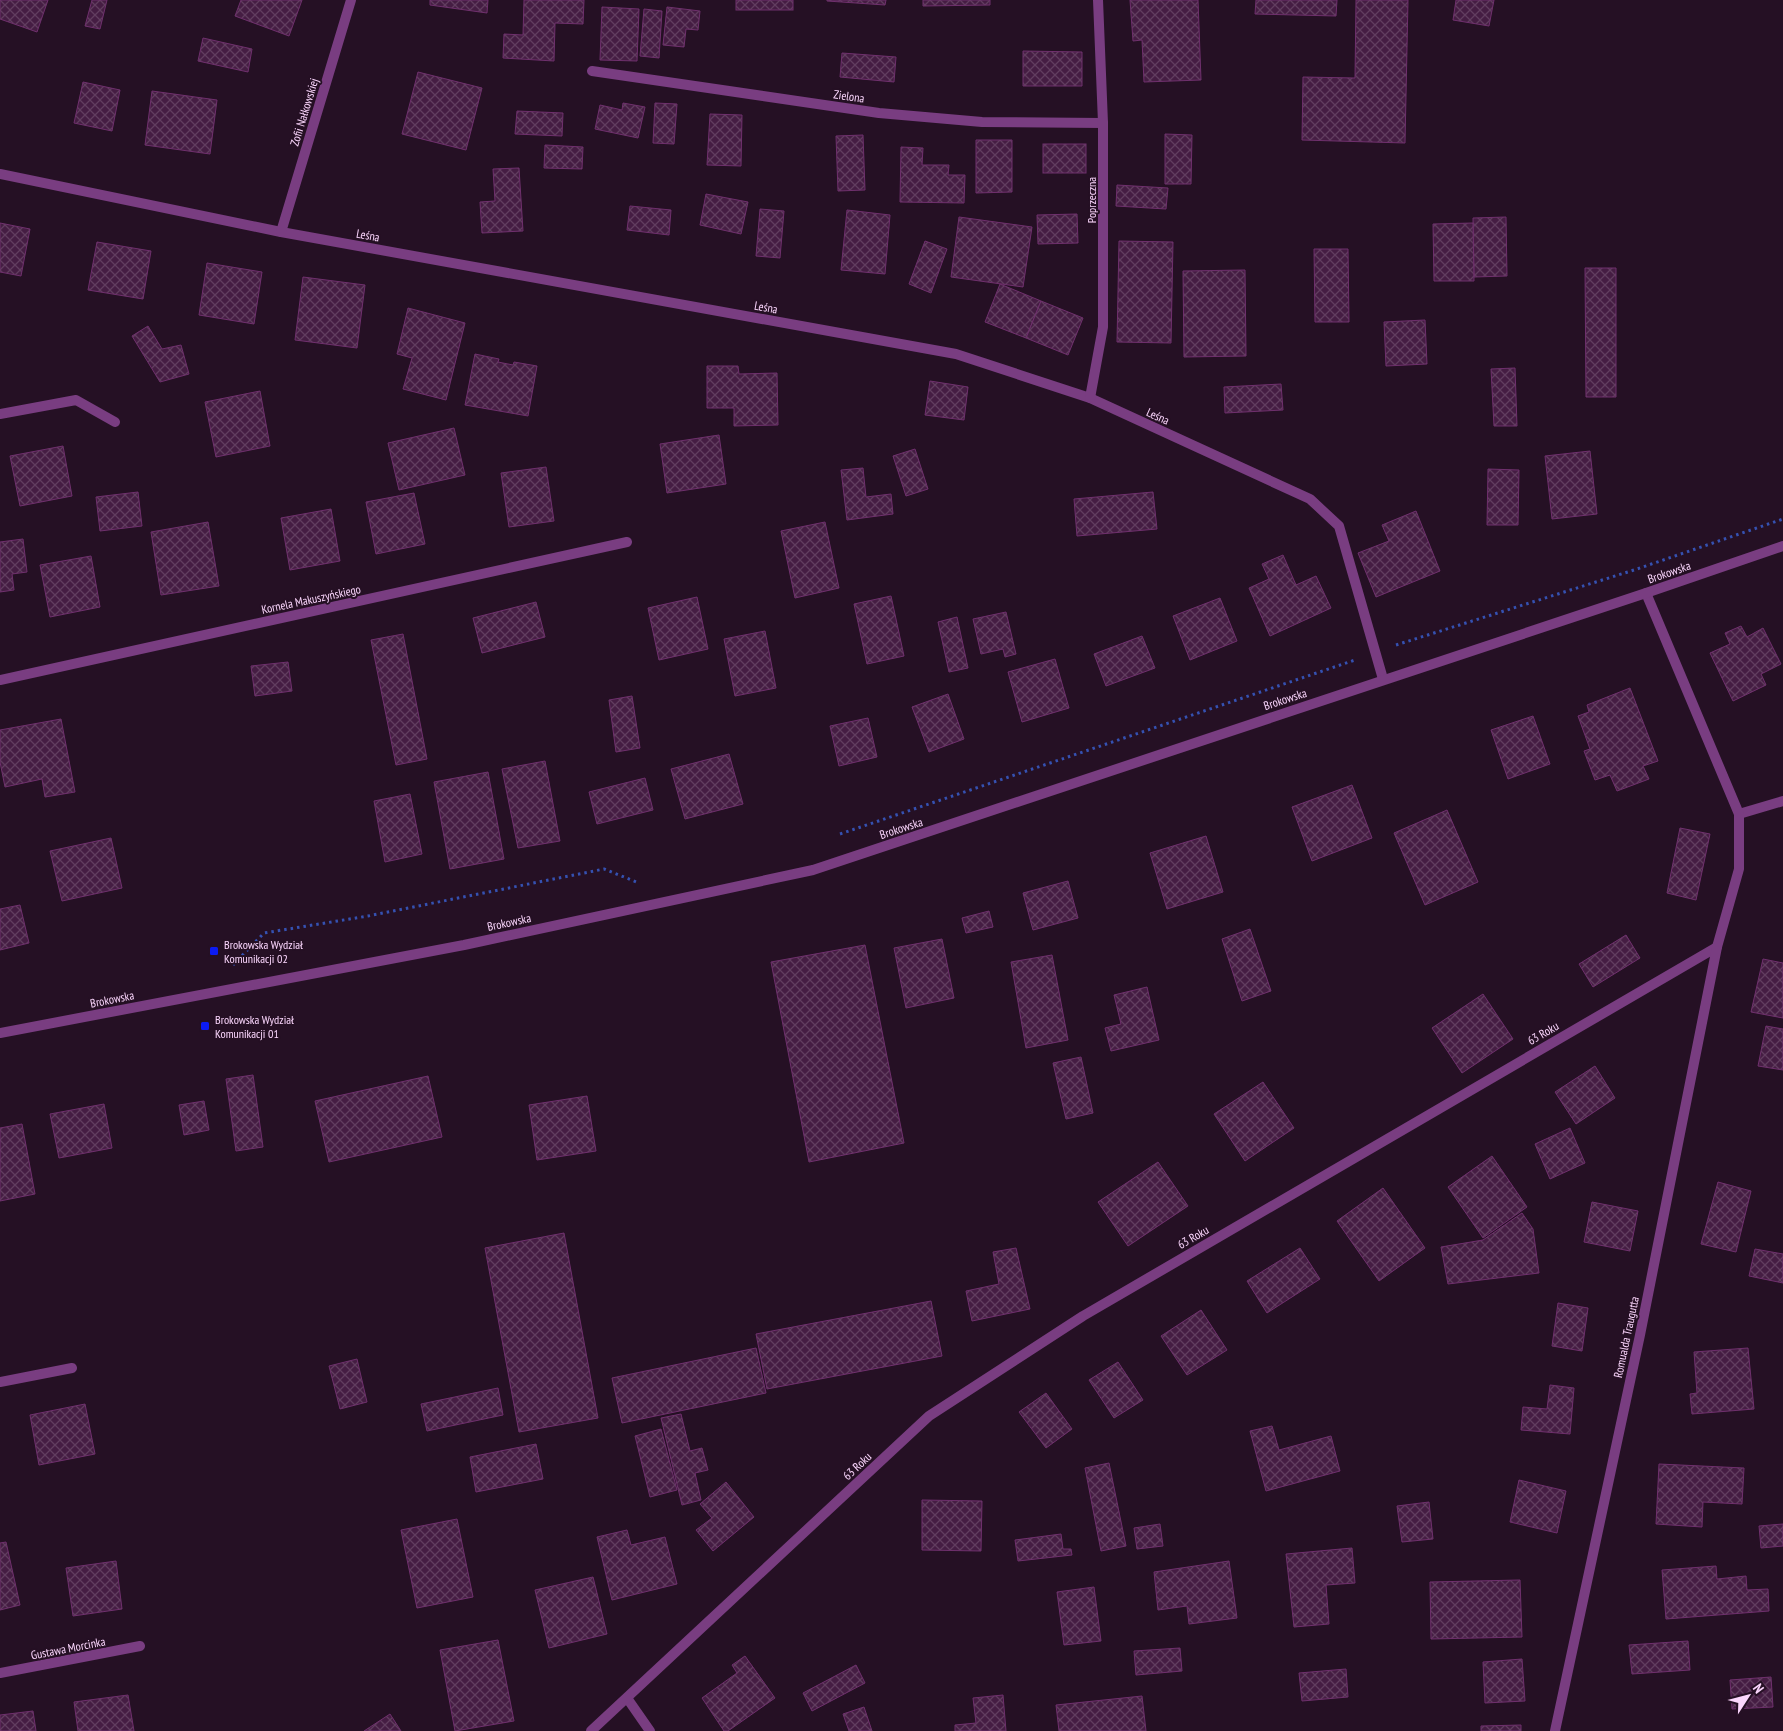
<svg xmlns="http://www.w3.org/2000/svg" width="1783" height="1731" font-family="'PT Sans Narrow',sans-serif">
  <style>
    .building { fill: url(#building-cross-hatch); stroke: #6f306d }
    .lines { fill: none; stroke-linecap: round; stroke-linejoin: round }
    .path { stroke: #3551b1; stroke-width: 3; stroke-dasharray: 2.5 4; stroke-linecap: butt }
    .minor { stroke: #793d81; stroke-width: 10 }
    .tertiary { stroke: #793d81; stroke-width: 10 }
    .poi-dot { fill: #0c1bf2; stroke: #251024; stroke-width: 2 }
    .labels { text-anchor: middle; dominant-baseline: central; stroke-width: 4; stroke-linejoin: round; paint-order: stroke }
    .street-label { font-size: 12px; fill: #fbd6fd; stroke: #251024 }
    .poi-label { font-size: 12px; fill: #fbd6fd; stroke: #251024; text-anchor: start }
  </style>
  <defs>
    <pattern id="building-cross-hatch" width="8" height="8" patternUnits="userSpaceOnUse" patternTransform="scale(1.25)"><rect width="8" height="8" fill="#451d43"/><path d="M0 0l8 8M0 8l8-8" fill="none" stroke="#613d5f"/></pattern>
  </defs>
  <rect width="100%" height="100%" fill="#251024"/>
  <g class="building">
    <polygon points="0,0 48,0 37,32 0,19"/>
    <polygon points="92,0 107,0 100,29 85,26"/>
    <polygon points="241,0 302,0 289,36 235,16"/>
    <polygon points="430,0 488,0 487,13 430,5"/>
    <polygon points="524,0 584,0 583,24 555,23 554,61 503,58 504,34 523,35"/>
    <rect x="736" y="0" width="57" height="10"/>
    <polygon points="827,0 886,0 885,5 827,1"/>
    <polygon points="923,0 990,0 990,5 923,6"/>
    <polygon points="1130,0 1198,0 1201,80 1144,82 1142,40 1133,41"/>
    <polygon points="1256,0 1337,0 1336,16 1255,14"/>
    <polygon points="1356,0 1408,0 1405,143 1302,140 1303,77 1355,78"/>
    <polygon points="1456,0 1494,0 1489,26 1453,20"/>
    <polygon points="602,7 639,9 637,61 600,60"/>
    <polygon points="667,7 700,11 698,30 686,29 684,47 663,45"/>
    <polygon points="644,9 662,11 659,58 640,56"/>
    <polygon points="203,38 252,49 248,72 198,61"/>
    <polygon points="1023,51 1082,52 1082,86 1023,86"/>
    <polygon points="842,53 896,57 894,82 840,77"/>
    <polygon points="418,72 482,88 466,150 402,134"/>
    <polygon points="83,82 120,90 112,131 74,123"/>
    <polygon points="152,91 217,100 210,154 145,145"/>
    <polygon points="623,103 645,107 638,138 595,129 600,105 622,110"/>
    <polygon points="655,103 677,104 674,144 653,143"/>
    <polygon points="517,111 563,113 562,136 515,134"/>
    <polygon points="710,114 742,115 741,166 707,165"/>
    <polygon points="1165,134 1192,135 1191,184 1165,184"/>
    <polygon points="863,135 865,190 838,191 836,136"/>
    <polygon points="976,140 1012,140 1012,192 976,193"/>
    <rect x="1043" y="144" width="43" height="29"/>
    <polygon points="545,145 583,147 582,169 544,168"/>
    <polygon points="901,147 923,148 922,165 949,165 948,175 965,175 964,203 900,202"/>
    <polygon points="519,168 523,231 482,233 480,202 495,201 493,169"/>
    <polygon points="1117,185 1168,188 1166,209 1116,206"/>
    <polygon points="706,194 748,202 741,234 700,225"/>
    <polygon points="630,206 671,210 669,235 627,230"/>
    <polygon points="760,209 784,211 780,258 756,256"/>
    <polygon points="847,210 890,215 885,274 841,270"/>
    <polygon points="1077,214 1078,243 1038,244 1037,215"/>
    <polygon points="959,217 1032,227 1023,287 951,277"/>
    <polygon points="1506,217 1507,276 1474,277 1473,218"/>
    <polygon points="0,223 30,229 21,276 0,272"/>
    <polygon points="1473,223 1474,281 1434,281 1433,224"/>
    <polygon points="925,241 947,249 931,293 909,284"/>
    <polygon points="1119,241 1173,242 1171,343 1117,342"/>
    <polygon points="97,242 151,251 143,299 88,290"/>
    <polygon points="1314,249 1348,249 1349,322 1315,322"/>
    <polygon points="207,263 262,272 254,324 199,315"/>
    <polygon points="1585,268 1616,268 1616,397 1586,397"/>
    <polygon points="1245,270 1246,356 1184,357 1183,271"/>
    <polygon points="303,277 365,285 357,348 295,340"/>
    <polygon points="1000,284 1041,301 1026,338 985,322"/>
    <polygon points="1041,301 1083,318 1068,355 1026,338"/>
    <polygon points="408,308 465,323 446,400 403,389 412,358 397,354"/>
    <polygon points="1425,320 1427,364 1386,366 1384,322"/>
    <polygon points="148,326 162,349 181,345 189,374 160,382 132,336"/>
    <polygon points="475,354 499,359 498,362 513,365 514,362 537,366 528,416 465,405"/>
    <polygon points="707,366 738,366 739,374 777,373 778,425 734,426 734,408 707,408"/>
    <polygon points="1515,368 1517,426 1494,426 1491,369"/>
    <polygon points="930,381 968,387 964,420 925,415"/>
    <polygon points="1281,384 1283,410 1225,413 1224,387"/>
    <polygon points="260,391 270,446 216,457 205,402"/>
    <polygon points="454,428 465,475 399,490 388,443"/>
    <polygon points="719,435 726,484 667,493 660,444"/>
    <polygon points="63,446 72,496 20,506 10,456"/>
    <polygon points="915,449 928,489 906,496 893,456"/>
    <polygon points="1590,451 1597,514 1552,519 1545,456"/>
    <polygon points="546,467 554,521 509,527 501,473"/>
    <polygon points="863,468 866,497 891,494 893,514 847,520 841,470"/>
    <polygon points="1488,469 1519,470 1518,525 1487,525"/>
    <polygon points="138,492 142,526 100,531 96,497"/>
    <polygon points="1153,492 1157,529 1077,536 1074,499"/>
    <polygon points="414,493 425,544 376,554 366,502"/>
    <polygon points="331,509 340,561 290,570 281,518"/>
    <polygon points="1416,511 1440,571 1376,597 1358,553 1389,541 1382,525"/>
    <polygon points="208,522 219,586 161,595 151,532"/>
    <polygon points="825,522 839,588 795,598 781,531"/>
    <polygon points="23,539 27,572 12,574 14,590 0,592 0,542"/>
    <polygon points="1283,555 1296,585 1316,576 1331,608 1270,636 1249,588 1269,579 1262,564"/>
    <polygon points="91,556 100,607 50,617 40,565"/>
    <polygon points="891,596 904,656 867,664 854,604"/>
    <polygon points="697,597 708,649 659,660 648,608"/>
    <polygon points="1220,598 1237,641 1190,660 1173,616"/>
    <polygon points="536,602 545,637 482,653 473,618"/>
    <polygon points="1006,612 1016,654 1005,657 1003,649 981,654 973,619"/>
    <polygon points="957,617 968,668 949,672 938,622"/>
    <polygon points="1741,626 1747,637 1763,628 1781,664 1761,674 1766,685 1733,701 1710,653 1730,644 1725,633"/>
    <polygon points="765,631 776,688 735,696 724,639"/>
    <polygon points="403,634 427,759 396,765 371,640"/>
    <polygon points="1142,636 1155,668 1106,686 1094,654"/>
    <polygon points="1055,659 1069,708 1022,722 1008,672"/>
    <polygon points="288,662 292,691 255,696 251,666"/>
    <polygon points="1630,688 1658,761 1643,766 1649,779 1617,791 1610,775 1595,780 1584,751 1590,749 1578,716 1589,712 1587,705"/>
    <polygon points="948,694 964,739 929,752 912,707"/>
    <polygon points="632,696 640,748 616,752 609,700"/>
    <polygon points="1533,716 1550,764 1508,779 1491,730"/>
    <polygon points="868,718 877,757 839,766 830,726"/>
    <polygon points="61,719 75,792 45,797 42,779 5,787 0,762 0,730"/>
    <polygon points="729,754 743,804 685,819 671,769"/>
    <polygon points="545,761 560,841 518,848 502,769"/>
    <polygon points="488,772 504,859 450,869 434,782"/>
    <polygon points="645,778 653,810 597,824 589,792"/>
    <polygon points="1352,785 1372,838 1312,861 1292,807"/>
    <polygon points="410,794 422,854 385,862 374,801"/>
    <polygon points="1447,810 1478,882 1425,905 1394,833"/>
    <polygon points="1680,828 1710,834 1696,900 1667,893"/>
    <polygon points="1206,836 1223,892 1167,909 1150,853"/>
    <polygon points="111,838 122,888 62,901 50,851"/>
    <polygon points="1068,881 1078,918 1033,930 1023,893"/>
    <polygon points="20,905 29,943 0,950 0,909"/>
    <polygon points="989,911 993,927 966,933 962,918"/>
    <polygon points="1250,929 1271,991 1242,1001 1222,939"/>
    <polygon points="1626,935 1640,958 1593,987 1579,964"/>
    <polygon points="942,939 954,998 906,1008 894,948"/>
    <polygon points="865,945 904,1143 809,1162 771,962"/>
    <polygon points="1052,955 1068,1040 1026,1048 1011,962"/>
    <polygon points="1763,959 1783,963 1783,1018 1751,1012"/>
    <polygon points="1147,987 1159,1040 1111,1051 1105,1028 1121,1024 1114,995"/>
    <polygon points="1483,994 1513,1039 1462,1073 1432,1028"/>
    <polygon points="1766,1026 1783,1029 1783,1070 1758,1066"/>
    <polygon points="1081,1057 1093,1113 1066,1119 1053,1063"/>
    <polygon points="1595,1066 1615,1098 1576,1124 1555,1092"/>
    <polygon points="253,1075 263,1147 236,1151 226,1079"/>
    <polygon points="428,1076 442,1137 329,1162 315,1101"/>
    <polygon points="1263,1082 1294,1128 1245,1161 1214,1114"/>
    <polygon points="587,1096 596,1151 537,1160 529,1105"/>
    <polygon points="204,1101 209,1130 184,1135 179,1105"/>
    <polygon points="104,1104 112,1148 59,1158 50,1114"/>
    <polygon points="22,1124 35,1194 0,1201 0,1128"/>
    <polygon points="1570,1128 1585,1163 1550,1179 1535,1144"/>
    <polygon points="1492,1156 1527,1207 1483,1238 1448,1187"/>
    <polygon points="1158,1162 1188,1206 1128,1246 1098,1202"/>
    <polygon points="1718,1182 1751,1191 1736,1252 1701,1244"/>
    <polygon points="1383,1188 1425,1248 1379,1281 1337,1221"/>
    <polygon points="1592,1202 1638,1211 1630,1251 1584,1242"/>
    <polygon points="1522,1213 1533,1229 1539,1273 1448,1284 1441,1247 1483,1240"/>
    <polygon points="564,1233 598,1418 519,1432 485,1248"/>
    <polygon points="1016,1248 1030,1309 972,1321 966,1291 999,1284 993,1252"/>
    <polygon points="1300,1248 1320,1279 1267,1313 1247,1281"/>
    <polygon points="1755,1249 1783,1254 1783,1283 1749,1276"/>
    <polygon points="931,1301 942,1356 767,1389 756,1334"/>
    <polygon points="1558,1303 1588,1308 1582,1351 1552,1346"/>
    <polygon points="1201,1310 1227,1350 1187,1375 1161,1336"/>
    <polygon points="756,1348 766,1393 622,1423 612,1378"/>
    <polygon points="1748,1348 1754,1409 1692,1414 1690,1394 1697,1393 1694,1352"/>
    <polygon points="357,1359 367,1402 340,1409 329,1366"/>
    <polygon points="1118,1362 1143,1400 1114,1418 1089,1380"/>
    <polygon points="1550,1385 1574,1388 1570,1434 1521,1430 1523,1407 1547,1409"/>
    <polygon points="498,1388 503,1415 427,1431 421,1404"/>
    <polygon points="1046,1393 1072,1429 1046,1448 1019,1412"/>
    <polygon points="85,1404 95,1454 39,1465 30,1415"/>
    <polygon points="681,1414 690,1451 702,1448 708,1470 695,1473 701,1500 682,1505 661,1418"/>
    <polygon points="1272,1426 1279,1450 1331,1436 1340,1471 1266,1491 1250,1431"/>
    <polygon points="661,1429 677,1490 650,1497 635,1436"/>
    <polygon points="536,1444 543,1479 476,1492 470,1457"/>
    <polygon points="1109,1463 1126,1546 1101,1551 1085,1468"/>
    <polygon points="1659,1464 1744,1468 1742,1504 1703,1502 1702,1527 1656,1524"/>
    <polygon points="1519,1480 1566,1491 1557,1533 1510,1522"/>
    <polygon points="726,1482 754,1517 713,1551 696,1530 712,1518 700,1504"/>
    <polygon points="922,1500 982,1501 981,1551 922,1550"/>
    <polygon points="1429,1502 1433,1539 1402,1542 1397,1506"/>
    <polygon points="457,1519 473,1597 417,1608 401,1530"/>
    <polygon points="1160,1524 1163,1546 1137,1549 1134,1528"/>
    <polygon points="1783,1524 1783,1546 1761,1548 1759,1526"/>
    <polygon points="627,1530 631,1545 665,1537 677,1584 612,1600 597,1537"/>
    <polygon points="1061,1534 1063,1549 1071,1549 1072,1555 1018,1561 1015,1540"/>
    <polygon points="6,1542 20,1605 0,1610 0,1543"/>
    <polygon points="1352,1548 1355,1583 1326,1585 1329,1624 1294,1627 1286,1554"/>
    <polygon points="116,1561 122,1609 73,1616 66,1568"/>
    <polygon points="1229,1561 1237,1618 1189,1624 1187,1606 1158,1610 1154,1572"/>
    <polygon points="1716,1566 1717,1579 1746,1576 1747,1590 1768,1589 1769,1611 1666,1619 1662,1570"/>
    <polygon points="593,1577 607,1634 549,1648 535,1590"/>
    <polygon points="1520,1580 1522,1637 1431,1639 1430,1582"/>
    <polygon points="1094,1587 1101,1641 1064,1645 1057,1592"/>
    <polygon points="498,1640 514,1721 455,1731 440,1650"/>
    <polygon points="1688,1641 1690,1670 1632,1674 1629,1645"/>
    <polygon points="1180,1648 1182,1671 1136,1675 1134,1651"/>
    <polygon points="745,1656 775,1698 728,1731 724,1731 702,1698 737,1673 732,1665"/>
    <polygon points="1522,1659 1525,1701 1485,1703 1483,1662"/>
    <polygon points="856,1665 865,1683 812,1711 803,1693"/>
    <polygon points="1346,1669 1348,1697 1302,1701 1299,1673"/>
    <polygon points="1771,1677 1773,1707 1732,1709 1730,1680"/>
    <polygon points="128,1695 134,1731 78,1731 74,1702"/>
    <polygon points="1003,1695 1006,1731 955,1731 955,1725 976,1723 973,1698"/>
    <polygon points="1142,1696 1146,1731 1059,1731 1056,1705"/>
    <polygon points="864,1707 872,1731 849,1731 843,1714"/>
    <polygon points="33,1711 36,1731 0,1731 0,1715"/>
    <polygon points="390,1714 401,1731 364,1731"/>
    <polygon points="1521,1725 1521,1731 1481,1731 1481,1726"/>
  </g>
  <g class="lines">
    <g class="path">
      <polyline points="1396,645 1634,570 1783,519"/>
      <polyline points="840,834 1355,660"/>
      <polyline points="233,965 264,933 368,916 604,869 639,883"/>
    </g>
    <g class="minor">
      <polyline points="592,71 879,113 982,122 1103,123"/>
      <polyline points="0,174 281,232 956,354 1090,398 1310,499 1339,526 1383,679"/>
      <polyline points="281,232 351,0"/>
      <polyline points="1090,398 1103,327 1103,123 1098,0"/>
      <polyline points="0,414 76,400 115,422"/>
      <polyline points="0,680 627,542"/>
      <polyline points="1739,814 1783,801"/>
      <polyline points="0,1382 72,1368"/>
      <polyline points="0,1673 140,1646"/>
      <polyline points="627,1698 650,1731"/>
      <polyline points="591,1731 929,1416 1083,1316 1717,947"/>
      <polyline points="1555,1731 1640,1335 1717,947 1739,869 1739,814 1646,593"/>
    </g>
    <polyline class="tertiary" points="0,1033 464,945 813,870 1646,593 1783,546"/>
  </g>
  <g class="poi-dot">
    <rect x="209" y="946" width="10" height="10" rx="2.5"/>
    <rect x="200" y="1021" width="10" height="10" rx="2.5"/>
  </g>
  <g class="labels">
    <g class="street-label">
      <text transform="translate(849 96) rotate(8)">Zielona</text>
      <text transform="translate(304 112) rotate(-73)">Zofii Nałkowskiej</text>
      <text transform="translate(1091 200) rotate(-90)">Poprzeczna</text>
      <text transform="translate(368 235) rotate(10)">Leśna</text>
      <text transform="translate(766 307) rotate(10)">Leśna</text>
      <text transform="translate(1158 416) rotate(24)">Leśna</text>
      <text transform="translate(1669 572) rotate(-19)">Brokowska</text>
      <text transform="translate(311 599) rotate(-12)">Kornela Makuszyńskiego</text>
      <text transform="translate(1285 699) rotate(-18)">Brokowska</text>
      <text transform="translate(901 828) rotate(-18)">Brokowska</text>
      <text transform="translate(509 922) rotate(-12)">Brokowska</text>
      <text transform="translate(112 999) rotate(-11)">Brokowska</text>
      <text transform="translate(1543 1033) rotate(-30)">63 Roku</text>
      <text transform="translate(1193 1237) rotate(-30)">63 Roku</text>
      <text transform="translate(1626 1337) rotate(-78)">Romualda Traugutta</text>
      <text transform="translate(857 1466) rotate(-43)">63 Roku</text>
      <text transform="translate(68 1648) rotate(-11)">Gustawa Morcinka</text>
    </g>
    <g class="poi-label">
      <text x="224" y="944">Brokowska Wydział<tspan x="224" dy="14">Komunikacji 02</tspan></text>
      <text x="215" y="1019">Brokowska Wydział<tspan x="215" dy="14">Komunikacji 01</tspan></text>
    </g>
  </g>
  <g transform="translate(1748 1696) rotate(54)" stroke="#251024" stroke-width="4" paint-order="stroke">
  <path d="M0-4L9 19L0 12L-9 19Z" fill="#fbd6fd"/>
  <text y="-8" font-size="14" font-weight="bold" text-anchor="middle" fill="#fbd6fd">N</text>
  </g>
</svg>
